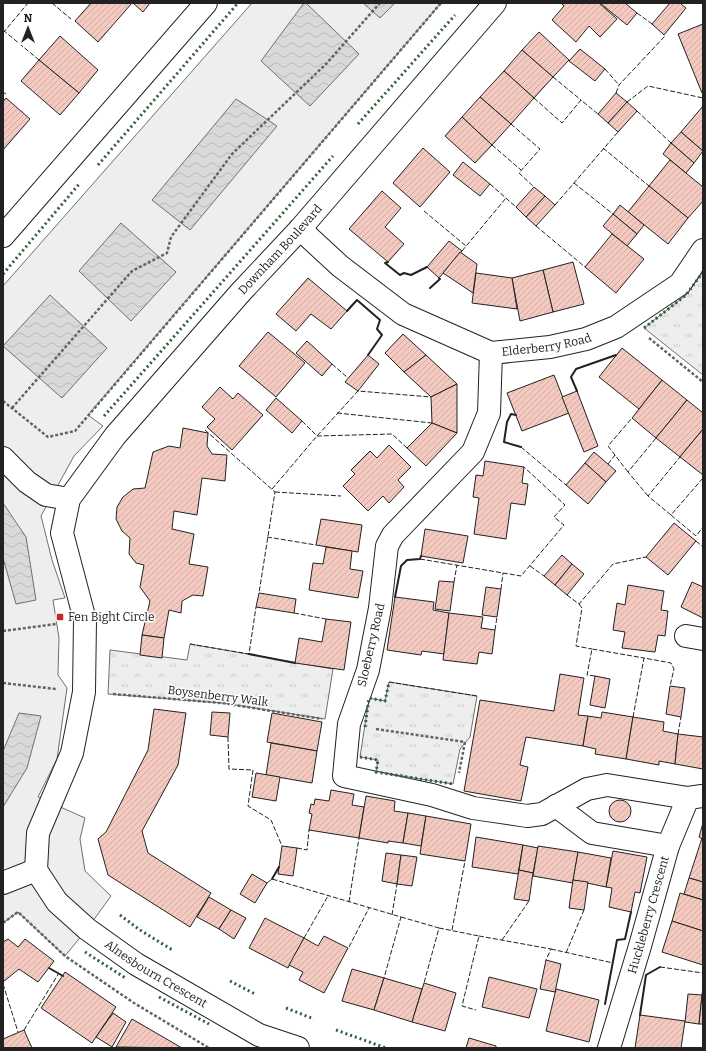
<svg xmlns="http://www.w3.org/2000/svg" width="706" height="1051" font-family="Bitter,serif">
  <style>
    .grass { fill: #eee; stroke: #6f6f6f }
    .park { fill: url(#park-tufts); stroke: #6f6f6f }
    .water { fill: url(#water-waves); stroke: #6f6f6f }
    .building { fill: url(#building-hatch); stroke: #222 }
    .lines { fill: none; stroke-linecap: round; stroke-linejoin: round }
    .minor-casing { stroke: #222; stroke-width: 24 }
    .path { stroke: #646464; stroke-width: 2.5; stroke-dasharray: 3 2; stroke-linecap: butt }
    .minor { stroke: #fff; stroke-width: 22 }
    .hedge { stroke: #2f5e38; stroke-width: 3; stroke-dasharray: 2 3; stroke-linecap: butt }
    .fence { stroke: #222; stroke-width: 1; stroke-dasharray: 5 2; stroke-linecap: butt }
    .wall { stroke: #222; stroke-width: 2 }
    .poi-dot { fill: #c62828; stroke: #fff; stroke-width: 1.5 }
    .labels { text-anchor: middle; dominant-baseline: central; stroke-width: 3; stroke-linejoin: round; paint-order: stroke }
    .street-label { font-size: 12px; fill: #222; stroke: #fff }
    .poi-label { font-size: 12px; fill: #222; stroke: #fff; text-anchor: start }
  </style>
  <defs>
    <pattern id="park-tufts" width="24" height="20" patternUnits="userSpaceOnUse"><rect width="24" height="20" fill="#eee"/><path d="M3 7l-1-3M5 7V3M7 7l1-3M15 17l-1-3M17 17v-4M19 17l1-3" fill="none" stroke="#ccc"/></pattern>
    <pattern id="water-waves" width="16" height="10" patternUnits="userSpaceOnUse"><rect width="16" height="10" fill="#d9d9d9"/><path d="M0 5q4-4 8 0t8 0" fill="none" stroke="#bababa"/></pattern>
    <pattern id="building-hatch" width="6" height="6" patternUnits="userSpaceOnUse"><rect width="6" height="6" fill="#f3c9c0"/><path d="M-1 1l2-2M0 6l6-6M5 7l2-2" fill="none" stroke="#d0aca5"/></pattern>
  </defs>
  <rect width="100%" height="100%" fill="#fff"/>
  <polygon class="grass" points="252,3 441,3 88,415 103,426 74,456 41,516 52,560 65,598 53,600 59,638 58,675 67,688 57,759 38,797 85,818 80,839 85,871 111,896 87,929 65,956 18,912 3,923 3,286"/>
  <g class="park">
    <polygon points="703,272 703,375 644,328 686,295"/>
    <polygon points="190,644 333,669 325,719 222,703 108,694 110,650 187,660"/>
    <polygon points="389,682 477,696 470,737 460,749 453,784 376,772 378,760 360,757 369,698 385,701"/>
  </g>
  <g class="water">
    <polygon points="304,3 306,3 359,54 310,106 261,61"/>
    <polygon points="363,3 395,3 380,18"/>
    <polygon points="236,99 277,126 190,230 152,200"/>
    <polygon points="121,223 176,272 131,321 79,271"/>
    <polygon points="50,295 107,348 62,398 3,346"/>
    <polygon points="3,503 26,537 36,600 16,604 3,558"/>
    <polygon points="19,713 41,716 27,768 3,807 3,751"/>
  </g>
  <g class="building">
    <polygon points="91,3 132,3 98,42 75,21"/>
    <polygon points="133,3 150,3 143,12"/>
    <polygon points="561,3 599,3 617,19 600,37 589,26 576,42 552,20 564,6"/>
    <polygon points="600,3 625,3 637,13 627,25"/>
    <polygon points="670,3 680,3 686,8 664,35 652,24"/>
    <polygon points="703,24 703,93 702,93 678,34"/>
    <polygon points="539,32 569,60 553,77 522,50"/>
    <polygon points="60,36 98,70 79,93 39,60"/>
    <polygon points="580,49 605,69 595,81 569,61"/>
    <polygon points="522,50 553,77 534,98 504,71"/>
    <polygon points="39,60 79,93 60,115 21,81"/>
    <polygon points="504,71 534,98 511,124 480,97"/>
    <polygon points="616,93 627,102 608,123 598,114"/>
    <polygon points="480,97 511,124 492,145 462,117"/>
    <polygon points="6,98 30,119 3,150 3,102"/>
    <polygon points="627,102 637,111 618,132 608,123"/>
    <polygon points="703,106 703,151 681,132"/>
    <polygon points="462,117 492,145 475,163 445,136"/>
    <polygon points="681,132 703,151 694,163 671,143"/>
    <polygon points="671,143 694,163 686,173 663,154"/>
    <polygon points="423,148 450,172 420,207 393,183"/>
    <polygon points="670,160 703,187 703,201 688,218 649,186"/>
    <polygon points="463,162 490,184 480,196 453,175"/>
    <polygon points="649,186 688,218 668,244 628,212"/>
    <polygon points="534,187 545,196 526,217 516,207"/>
    <polygon points="382,191 401,208 385,227 404,244 388,262 349,229"/>
    <polygon points="545,196 555,205 536,226 526,217"/>
    <polygon points="620,205 644,225 637,234 613,214"/>
    <polygon points="613,214 637,234 627,246 603,226"/>
    <polygon points="612,234 644,259 616,293 585,267"/>
    <polygon points="449,241 462,251 439,278 427,267"/>
    <polygon points="460,252 477,264 473,293 443,273"/>
    <polygon points="573,262 584,304 553,312 543,270"/>
    <polygon points="543,270 553,312 520,321 512,278"/>
    <polygon points="476,273 512,278 517,309 472,303"/>
    <polygon points="308,278 347,311 331,329 311,314 296,331 276,314"/>
    <polygon points="268,332 305,363 276,397 239,366"/>
    <polygon points="403,334 426,355 404,372 385,353"/>
    <polygon points="307,341 332,364 322,376 296,353"/>
    <polygon points="622,348 662,380 639,409 599,377"/>
    <polygon points="368,355 379,364 358,391 345,382"/>
    <polygon points="426,355 457,384 431,397 404,372"/>
    <polygon points="554,375 569,413 522,431 507,393"/>
    <polygon points="662,380 687,400 656,438 632,418"/>
    <polygon points="457,384 457,433 432,423 431,397"/>
    <polygon points="220,387 233,399 238,393 263,415 232,450 207,427 215,419 202,407"/>
    <polygon points="577,391 598,446 584,452 562,397"/>
    <polygon points="276,398 302,421 292,433 266,410"/>
    <polygon points="687,400 703,413 703,429 680,457 656,438"/>
    <polygon points="432,423 457,433 426,466 407,448"/>
    <polygon points="183,428 208,433 207,446 212,454 227,455 225,481 202,478 197,515 174,511 172,529 194,534 189,564 208,567 203,596 193,595 182,601 181,613 169,610 164,638 142,635 150,601 140,587 144,565 136,563 129,554 130,538 122,531 116,519 117,507 123,497 133,489 145,488 153,452 169,446 180,448"/>
    <polygon points="703,429 703,475 680,457"/>
    <polygon points="389,445 411,467 398,480 404,487 389,503 383,496 368,511 343,486 355,474 351,470 370,451 377,458"/>
    <polygon points="594,452 616,471 606,482 585,463"/>
    <polygon points="485,461 524,467 522,483 528,484 525,505 511,503 506,539 474,534 479,498 473,497 476,475 483,476"/>
    <polygon points="585,463 606,482 588,504 566,485"/>
    <polygon points="321,519 362,525 358,552 316,545"/>
    <polygon points="674,523 696,541 668,575 646,557"/>
    <polygon points="425,529 468,536 463,563 421,556"/>
    <polygon points="326,547 352,551 350,569 363,571 358,598 309,590 313,563 323,564"/>
    <polygon points="562,555 572,564 555,585 544,576"/>
    <polygon points="572,564 584,574 567,595 555,585"/>
    <polygon points="439,581 454,582 450,611 435,609"/>
    <polygon points="692,582 703,587 703,618 681,607"/>
    <polygon points="628,585 664,591 661,610 668,611 665,636 658,635 655,652 622,648 625,632 613,630 617,603 625,605"/>
    <polygon points="486,587 501,589 497,617 482,615"/>
    <polygon points="259,593 296,599 294,613 256,607"/>
    <polygon points="395,597 434,602 433,610 449,613 444,654 422,651 421,655 387,650"/>
    <polygon points="449,613 483,617 481,628 495,630 492,654 479,652 477,664 443,660"/>
    <polygon points="326,619 351,622 344,670 295,663 299,638 322,642"/>
    <polygon points="142,635 164,638 162,658 140,655"/>
    <polygon points="560,674 584,678 578,715 588,716 583,746 526,737 520,765 528,767 521,801 464,791 480,700 554,711"/>
    <polygon points="595,676 610,679 605,708 590,705"/>
    <polygon points="670,686 685,688 681,717 666,714"/>
    <polygon points="154,709 186,713 178,765 142,831 148,853 211,893 190,927 108,875 98,839 106,832 148,750"/>
    <polygon points="212,712 230,713 228,737 210,735"/>
    <polygon points="602,712 633,717 626,759 595,754 596,749 583,746 588,716 601,718"/>
    <polygon points="272,713 322,722 317,751 267,742"/>
    <polygon points="633,717 664,722 663,731 678,734 675,764 659,761 659,765 626,759"/>
    <polygon points="678,734 703,737 703,769 675,764"/>
    <polygon points="271,743 317,751 312,783 266,775"/>
    <polygon points="256,773 280,777 276,801 252,797"/>
    <polygon points="331,790 354,794 352,805 364,807 359,838 309,830 312,814 309,813 311,804 314,805 315,799 329,801"/>
    <polygon points="366,796 395,801 394,811 408,813 403,843 388,841 388,843 359,838"/>
    <circle cx="620" cy="811" r="11"/>
    <polygon points="408,813 426,816 421,846 403,843"/>
    <polygon points="426,816 471,824 465,861 420,854"/>
    <polygon points="703,823 703,839 699,837"/>
    <polygon points="476,837 523,845 518,874 472,867"/>
    <polygon points="702,838 703,839 703,882 689,878"/>
    <polygon points="523,845 538,848 533,873 519,870"/>
    <polygon points="282,846 297,848 293,876 278,874"/>
    <polygon points="538,846 578,852 573,883 533,876"/>
    <polygon points="613,851 647,857 640,893 635,892 631,912 609,907 612,888 606,887"/>
    <polygon points="578,852 611,858 606,887 573,880"/>
    <polygon points="386,853 401,855 397,884 382,881"/>
    <polygon points="401,855 417,857 412,886 397,884"/>
    <polygon points="519,870 533,873 529,901 514,899"/>
    <polygon points="252,874 267,883 255,903 240,894"/>
    <polygon points="689,878 703,882 703,900 684,894"/>
    <polygon points="573,880 588,882 584,910 569,908"/>
    <polygon points="680,893 703,900 703,931 672,921"/>
    <polygon points="209,897 231,910 219,929 197,917"/>
    <polygon points="231,910 246,918 234,939 219,929"/>
    <polygon points="265,918 304,938 288,968 249,948"/>
    <polygon points="672,921 703,931 703,965 662,952"/>
    <polygon points="324,936 348,948 324,993 299,980 303,972 289,965 304,938 318,946"/>
    <polygon points="8,939 18,947 25,939 54,961 38,982 19,969 3,982 3,942"/>
    <polygon points="546,960 561,964 555,992 540,989"/>
    <polygon points="352,969 384,978 374,1010 342,1001"/>
    <polygon points="65,972 116,1007 92,1043 41,1008"/>
    <polygon points="489,977 537,989 529,1018 482,1007"/>
    <polygon points="384,978 422,989 412,1022 374,1010"/>
    <polygon points="424,983 456,993 445,1031 412,1022"/>
    <polygon points="556,989 599,1000 589,1042 546,1031"/>
    <polygon points="688,994 702,995 699,1024 685,1022"/>
    <polygon points="702,995 703,995 703,1024 699,1024"/>
    <polygon points="113,1013 126,1022 112,1047 96,1037"/>
    <polygon points="640,1015 685,1021 681,1048 635,1048"/>
    <polygon points="132,1019 182,1048 116,1047"/>
    <polygon points="24,1030 32,1048 3,1048 3,1039"/>
    <polygon points="469,1038 496,1046 496,1048 466,1048"/>
  </g>
  <g class="lines">
    <g class="minor-casing">
      <g id="minor">
        <path id="s1" d="M300,229L340,266L403,314L491,353L550,347L586,339L616,327L680,284L703,250"/>
        <polyline points="3,236 206,3"/>
        <polyline points="491,353 489,413 473,452 393,535 387,546 380,608 368,670 349,724 344,776 432,795 473,808 527,816 542,814 587,789 607,785 688,798"/>
        <polyline points="3,458 27,482 46,495 69,499"/>
        <polyline points="686,636 703,639"/>
        <polyline points="556,806 592,833 668,846"/>
        <path id="s2" d="M36,870L38,833L72,753L84,692L85,620L62,533L69,499L115,436L240,293L300,229L495,3"/>
        <path id="s3" d="M36,870L57,902L87,929L136,964L259,1035L298,1048"/>
        <polyline points="3,883 36,870"/>
        <path id="s4" d="M609,1048L640,946L668,846L688,798L702,796"/>
      </g>
    </g>
    <g class="path">
      <polyline points="649,338 703,382"/>
      <polyline points="3,401 48,437 75,431 441,3"/>
      <polyline points="12,408 132,271 167,253 171,237 232,154 326,64 380,3"/>
      <polyline points="3,631 56,624"/>
      <polyline points="3,683 56,689"/>
      <polyline points="113,694 222,703 322,719"/>
      <polyline points="376,729 465,742 459,773"/>
      <polyline points="3,923 18,912 65,956 134,1003 209,1048"/>
    </g>
    <use href="#minor" class="minor"/>
    <g class="hedge">
      <polyline points="358,124 455,15"/>
      <polyline points="98,165 238,3"/>
      <polyline points="3,274 80,183"/>
      <polyline points="644,328 686,295 703,272"/>
      <polyline points="104,416 333,156"/>
      <polyline points="365,727 369,698 385,701 389,682"/>
      <polyline points="360,757 378,760 376,772 453,784"/>
      <polyline points="120,915 140,930 174,951"/>
      <polyline points="85,952 127,979"/>
      <polyline points="230,981 255,994"/>
      <polyline points="159,997 209,1024"/>
      <polyline points="286,1008 314,1019"/>
      <polyline points="336,1030 386,1048"/>
    </g>
    <g class="fence">
      <polyline points="52,3 71,19"/>
      <polyline points="637,13 652,24"/>
      <polyline points="3,30 39,60"/>
      <polyline points="3,33 28,3"/>
      <polyline points="605,69 619,85"/>
      <polyline points="553,77 581,100"/>
      <polyline points="3,92 6,94"/>
      <polyline points="616,93 619,85 665,36 664,35"/>
      <polyline points="534,98 562,123 581,100 598,114"/>
      <polyline points="627,102 648,86 703,98"/>
      <polyline points="637,111 671,143"/>
      <polyline points="511,124 540,149 519,173 534,187"/>
      <polyline points="492,145 521,170"/>
      <polyline points="603,148 649,186"/>
      <polyline points="574,183 613,214"/>
      <polyline points="490,184 516,207"/>
      <polyline points="555,205 618,132"/>
      <polyline points="424,211 466,246"/>
      <polyline points="536,226 585,267"/>
      <polyline points="462,251 506,198"/>
      <polyline points="332,364 348,378"/>
      <polyline points="337,413 432,423"/>
      <polyline points="302,421 317,436 392,434 407,448"/>
      <polyline points="205,430 275,492 259,593"/>
      <polyline points="521,447 566,485"/>
      <polyline points="608,464 615,455"/>
      <polyline points="628,472 608,446 632,418"/>
      <polyline points="703,478 671,515 696,536 703,527"/>
      <polyline points="272,489 317,436 358,391 431,397"/>
      <polyline points="275,492 341,496"/>
      <polyline points="648,496 628,472 656,438"/>
      <polyline points="671,515 648,496 680,457"/>
      <polyline points="267,537 316,545"/>
      <polyline points="696,541 703,547"/>
      <polyline points="420,559 521,576 564,525 554,517 565,505 524,467"/>
      <polyline points="530,566 544,576"/>
      <polyline points="454,582 457,565"/>
      <polyline points="501,589 503,573"/>
      <polyline points="567,595 579,604 613,564 646,557"/>
      <polyline points="579,604 582,608 576,646 592,649"/>
      <polyline points="294,613 326,619"/>
      <polyline points="495,630 497,617"/>
      <polyline points="190,644 249,654 256,607"/>
      <polyline points="595,676 587,675 592,649 644,658"/>
      <polyline points="389,682 477,696"/>
      <polyline points="633,717 644,658 671,663 674,669 670,686"/>
      <polyline points="678,734 681,717"/>
      <polyline points="228,737 229,769 253,770 248,806 271,820 282,846"/>
      <polyline points="297,848 307,850 309,830"/>
      <polyline points="267,883 272,879 401,917 384,978"/>
      <polyline points="349,902 359,838"/>
      <polyline points="392,915 397,884"/>
      <polyline points="401,917 439,928 424,983"/>
      <polyline points="439,928 479,936 462,1006 476,1010"/>
      <polyline points="452,930 465,861"/>
      <polyline points="479,936 551,949 546,960"/>
      <polyline points="304,938 328,896"/>
      <polyline points="502,940 529,901"/>
      <polyline points="349,947 369,908"/>
      <polyline points="551,949 613,963"/>
      <polyline points="566,953 584,910"/>
      <polyline points="660,967 703,973"/>
      <polyline points="3,984 18,1032"/>
      <polyline points="702,995 703,987"/>
      <polyline points="24,1030 59,973"/>
    </g>
    <g class="wall">
      <polyline points="388,262 385,263 400,275 404,273 411,275 427,267"/>
      <polyline points="430,288 440,279 439,278"/>
      <polyline points="347,311 357,300 380,320 377,329 382,335 368,355"/>
      <polyline points="577,391 571,377 576,369 616,355"/>
      <polyline points="516,415 511,414 507,422 504,442 521,447"/>
      <polyline points="395,597 401,566 407,560 420,559 421,556"/>
      <polyline points="249,654 295,663"/>
      <polyline points="272,879 279,867"/>
      <polyline points="49,968 63,976"/>
      <polyline points="605,1004 617,940 625,939 631,912"/>
      <polyline points="640,1015 646,975 660,967"/>
    </g>
  </g>
  <rect class="poi-dot" x="56" y="613" width="8" height="8" rx="2"/>
  <g class="labels">
    <g class="street-label">
      <text stroke="none"><textPath href="#s2" startOffset="710">Downham Boulevard</textPath></text>
      <text stroke="none"><textPath href="#s1" startOffset="286">Elderberry Road</textPath></text>
      <text transform="translate(371 645) rotate(-77)">Sloeberry Road</text>
      <text transform="translate(218 696) rotate(7)">Boysenberry Walk</text>
      <text stroke="none"><textPath href="#s4" startOffset="139">Huckleberry Crescent</textPath></text>
      <text stroke="none"><textPath href="#s3" startOffset="161">Alnesbourn Crescent</textPath></text>
    </g>
    <g class="poi-label">
      <text x="68" y="617">Fen Bight Circle</text>
    </g>
  </g>
  <rect width="706" height="1051" fill="none" stroke="#222222" stroke-width="8"/>
  <g transform="translate(28 28)" stroke="#ffffff" stroke-width="3" paint-order="stroke">
  <path d="M0-3L7 15L0 10L-7 15Z" fill="#222222"/>
  <text y="-6" font-size="11" font-weight="bold" text-anchor="middle" fill="#222222">N</text>
  </g>
</svg>
